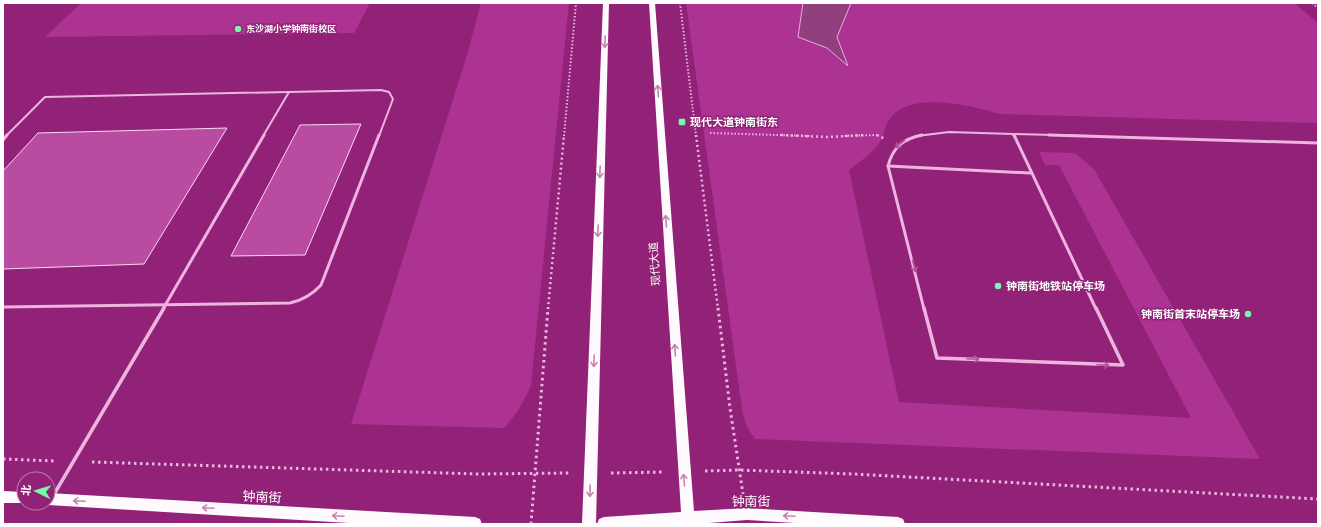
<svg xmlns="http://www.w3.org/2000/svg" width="1321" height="527" font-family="Roboto,'Noto Sans SC',sans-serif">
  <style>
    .green { fill: #ad3392 }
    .water { fill: #90417d; stroke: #eea8df }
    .building { fill: #b94ba0; stroke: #f9daf2 }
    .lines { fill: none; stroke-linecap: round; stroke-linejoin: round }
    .path-far2 { stroke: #edb4e0; stroke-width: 2; stroke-dasharray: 1.5 2; stroke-linecap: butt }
    .path-far1 { stroke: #edb4e0; stroke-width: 2.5; stroke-dasharray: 2 3; stroke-linecap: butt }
    .path { stroke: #edb4e0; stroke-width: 3; stroke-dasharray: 2.5 3.5; stroke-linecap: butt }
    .lane-far2 { stroke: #edb4e0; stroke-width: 2 }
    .lane-far1 { stroke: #edb4e0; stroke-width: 3 }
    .lane { stroke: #edb4e0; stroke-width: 3.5 }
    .primary { fill: #fffafd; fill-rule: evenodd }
    .oneway { stroke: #c383b3 }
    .oneway2 { stroke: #b2559c }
    .poi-dot { fill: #77f9a9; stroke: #922277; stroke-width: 1.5 }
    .labels { text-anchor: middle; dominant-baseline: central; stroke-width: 3; stroke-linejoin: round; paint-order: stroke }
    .far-poi-label { font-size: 9px; font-weight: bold; fill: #fff; stroke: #922277; text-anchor: start }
    .poi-label { font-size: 11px; font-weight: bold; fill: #fff; stroke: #922277; text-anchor: start }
    .street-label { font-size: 11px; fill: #fff; stroke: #922277 }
    .near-street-label { font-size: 13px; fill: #fff; stroke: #922277 }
  </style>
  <rect width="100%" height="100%" fill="#922277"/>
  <g class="green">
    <polygon points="81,3 370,3 354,33 45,37"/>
    <path d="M481,3H569L531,385C524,402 516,415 504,428L351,424L467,55Z"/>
    <path d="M686,3H1294L1318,23V123L1000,114C973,106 917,92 894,114C883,124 886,134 879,143C872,154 859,162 849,170L899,402L1191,418L1059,165H1045L1039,152L1075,153L1094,169L1260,459L755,439L748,429L743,416Z"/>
  </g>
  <polygon class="water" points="803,3 851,3 837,37 848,66 827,48 798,37"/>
  <g class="building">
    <polygon points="361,124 305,255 231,256 300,125"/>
    <polygon points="227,128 144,264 3,269 3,171 38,133"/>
  </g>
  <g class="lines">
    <g class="path-far2">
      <polyline points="680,3 696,136"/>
      <polyline points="1312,3 1318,8"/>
      <polyline points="710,133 810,136"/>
      <polyline points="564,136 576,3"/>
      <polyline points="841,136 876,135 879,136"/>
    </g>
    <g class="path-far1">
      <polyline points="696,135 718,309"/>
      <polyline points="781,135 827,137 866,135"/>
      <polyline points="877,135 885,139"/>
      <polyline points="548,309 564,135"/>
    </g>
    <g class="path">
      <polyline points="718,308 730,408 743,494"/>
      <polyline points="3,459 55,461"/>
      <polyline points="92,462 478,474 570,473"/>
      <polyline points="705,471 738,470 853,474 1318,499"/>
      <polyline points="611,473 664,472"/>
      <polyline points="531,524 548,308"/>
    </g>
    <g class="lane-far2">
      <polyline points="1013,134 1092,136"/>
      <polyline points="1013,134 1014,136"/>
      <polyline points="6,136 45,97 381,90 389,92 393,99 379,136"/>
      <polyline points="263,136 289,92"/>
      <polyline points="917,136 949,132 1013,134"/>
    </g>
    <g class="lane-far1">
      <path d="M922,135C903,139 893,147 888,166L924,309"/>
      <polyline points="1014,135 1096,309"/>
      <polyline points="1049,135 1318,143"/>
      <polyline points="3,140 7,135"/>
      <polyline points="888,166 1030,173"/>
      <path d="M3,307L290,303C303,300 312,295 321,285L379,135"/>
      <polyline points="163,309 264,135"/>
    </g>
    <g class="lane">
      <polyline points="924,308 937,358 1123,365 1096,308"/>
      <polyline points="53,496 164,308"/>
    </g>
    <g class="primary">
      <polygon points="603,3 609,3 596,524 582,524"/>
      <polygon points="649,3 655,3 694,511 747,508 898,517 903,519 905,524 811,524 747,520 696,524 597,524 599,519 604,517 681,512"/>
      <polygon points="3,491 24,492 24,503 27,503 3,503"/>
      <polygon points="48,493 475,517 480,519 482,524 365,524 48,505 43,503 48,503"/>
    </g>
  </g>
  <defs><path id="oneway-shaft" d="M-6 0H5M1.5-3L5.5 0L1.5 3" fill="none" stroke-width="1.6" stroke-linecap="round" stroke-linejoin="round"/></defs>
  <g class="oneway">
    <use href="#oneway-shaft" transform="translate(605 42) rotate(92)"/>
    <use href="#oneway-shaft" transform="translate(658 91) rotate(-94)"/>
    <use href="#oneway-shaft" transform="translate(600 172) rotate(92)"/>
    <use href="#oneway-shaft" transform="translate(666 221) rotate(-94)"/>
    <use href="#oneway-shaft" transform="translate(598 231) rotate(92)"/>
    <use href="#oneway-shaft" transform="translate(675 350) rotate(-94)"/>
    <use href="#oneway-shaft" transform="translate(594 361) rotate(92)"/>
    <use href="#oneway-shaft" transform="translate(684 480) rotate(-95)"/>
    <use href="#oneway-shaft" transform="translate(590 491) rotate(91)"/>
    <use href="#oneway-shaft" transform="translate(79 501) rotate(-177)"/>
    <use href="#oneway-shaft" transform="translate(208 508) rotate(-177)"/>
    <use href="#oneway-shaft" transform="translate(338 516) rotate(-177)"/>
    <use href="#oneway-shaft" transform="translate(789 516) rotate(-177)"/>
  </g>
  <g class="oneway2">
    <use href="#oneway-shaft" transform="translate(900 144) rotate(141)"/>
    <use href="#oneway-shaft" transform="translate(914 266) rotate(76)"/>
    <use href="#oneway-shaft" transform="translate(973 359) rotate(3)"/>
    <use href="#oneway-shaft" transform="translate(1103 365) rotate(2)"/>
  </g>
  <g class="poi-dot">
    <circle cx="238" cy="29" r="4"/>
    <rect x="678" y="118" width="8" height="8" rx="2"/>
    <circle cx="998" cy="286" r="4"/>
    <circle cx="1248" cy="314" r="4"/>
  </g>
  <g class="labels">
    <g class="far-poi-label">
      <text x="246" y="29">东沙湖小学钟南街校区</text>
    </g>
    <g class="poi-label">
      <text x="690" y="122">现代大道钟南街东</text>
      <text x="1006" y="286">钟南街地铁站停车场</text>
      <text x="1240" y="314" text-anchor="end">钟南街首末站停车场</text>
    </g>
    <g class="street-label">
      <text transform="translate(655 264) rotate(-94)">现代大道</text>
    </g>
    <g class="near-street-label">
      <text transform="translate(262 497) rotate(3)">钟南街</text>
      <text x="751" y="501">钟南街</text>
    </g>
  </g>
  <rect width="1321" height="527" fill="none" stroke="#ffffff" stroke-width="8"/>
  <g transform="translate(36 491) rotate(275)"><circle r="19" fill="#922277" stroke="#be7aad"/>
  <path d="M0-3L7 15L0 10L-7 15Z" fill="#77f9a9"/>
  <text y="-6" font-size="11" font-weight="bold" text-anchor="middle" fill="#ffffff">北</text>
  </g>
</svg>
